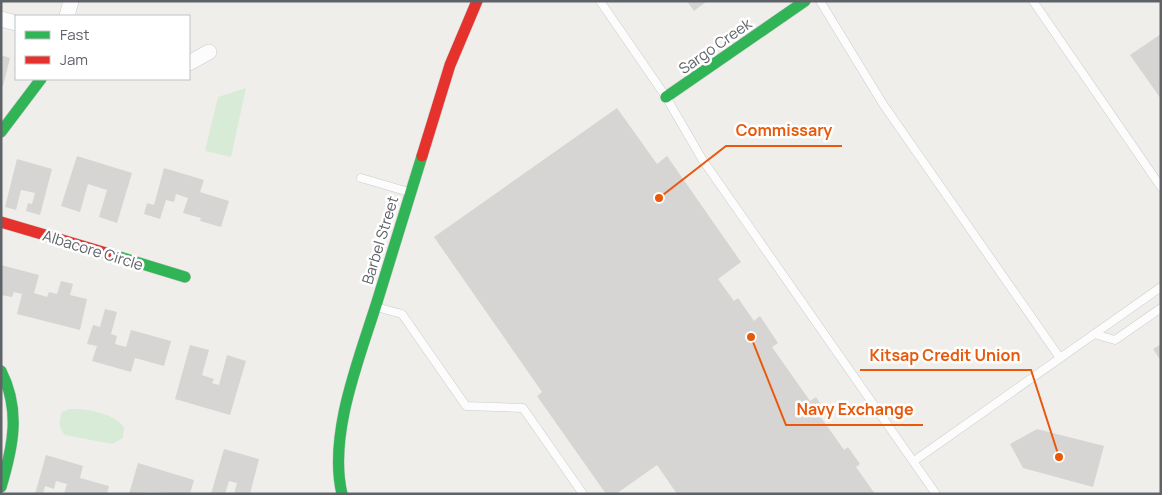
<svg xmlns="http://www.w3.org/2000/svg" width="1162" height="495" font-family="Manrope,sans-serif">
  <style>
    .green { fill: #d8ebd6 }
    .building { fill: #d6d5d3 }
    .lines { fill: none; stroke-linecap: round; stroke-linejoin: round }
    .lane-casing { stroke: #cbcccc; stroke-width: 9 }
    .street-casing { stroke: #cbcccc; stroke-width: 16 }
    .fast-casing { stroke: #cacacb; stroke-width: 12 }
    .jam-casing { stroke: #cacacb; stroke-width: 12 }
    .lane { stroke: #fdfcfc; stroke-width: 8 }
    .street { stroke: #fdfcfc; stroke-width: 15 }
    .fast { stroke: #30b455; stroke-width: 11 }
    .jam { stroke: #e5322d; stroke-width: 11 }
    .labels { text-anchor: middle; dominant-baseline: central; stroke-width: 5; stroke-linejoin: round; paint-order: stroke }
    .street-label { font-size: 15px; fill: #5f6368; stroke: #fff }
    .leader { fill: none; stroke: #e8590c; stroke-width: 2 }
    .callout-dot { fill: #e8590c; stroke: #fff; stroke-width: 2 }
    .callout-label { font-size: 16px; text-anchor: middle; font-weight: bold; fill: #e8590c; stroke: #fff; stroke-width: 5; stroke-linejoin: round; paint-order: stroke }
  </style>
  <rect width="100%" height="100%" fill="#efeeea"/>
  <g class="green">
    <polygon points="246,88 231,157 205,151 218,97"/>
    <path d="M69,409C86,408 114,413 124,427L123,438L112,444L65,435C58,427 59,422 62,412Z"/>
  </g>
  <g class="building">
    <polygon points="687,1 707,1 694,11"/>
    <polygon points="1161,34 1161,99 1130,55"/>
    <polygon points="1,55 10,58 3,86 1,85"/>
    <polygon points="617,108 657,164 667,156 741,262 718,279 734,301 738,298 754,321 760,316 778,343 772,347 810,401 816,397 826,412 820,416 844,450 848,447 860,464 856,467 875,494 677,494 657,465 616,494 606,494 537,396 542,392 434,237"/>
    <polygon points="77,156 132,173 117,223 99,217 107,190 88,184 80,212 61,206"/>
    <polygon points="17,159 52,169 40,215 26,211 28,203 32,204 35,193 21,190 16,210 5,207"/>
    <polygon points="164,168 204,180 200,192 229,201 221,227 200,221 201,218 183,213 188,198 176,194 174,202 166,200 160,219 144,214 147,203 154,205"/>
    <polygon points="1,265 39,275 34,293 47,297 49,292 57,294 61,281 73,284 70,295 87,299 80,330 17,314 22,294 14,292 12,297 1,295"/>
    <polygon points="105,309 117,312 111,334 117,336 115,344 126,347 131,330 171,341 164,366 135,358 131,372 92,361 97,346 87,344 93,325 100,327"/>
    <polygon points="1161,344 1161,361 1153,349"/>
    <polygon points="190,345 209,350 202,375 214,379 212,383 219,385 227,355 246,361 230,415 175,399"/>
    <polygon points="1037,429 1104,446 1093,487 1023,468 1010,444"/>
    <polygon points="224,449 259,459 250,494 234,494 237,483 229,481 225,494 211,494"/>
    <polygon points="46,455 83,466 80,478 109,486 107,494 64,494 67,484 56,481 54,489 45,486 43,494 35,494"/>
    <polygon points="138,463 194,480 190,494 150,492 129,494"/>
  </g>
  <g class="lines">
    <g class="lane-casing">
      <g id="lane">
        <polyline points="600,1 666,97 702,159 936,494"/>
        <polyline points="820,1 883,104 1060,358"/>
        <polyline points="1033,1 1161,187"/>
        <polyline points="361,178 409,192"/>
        <polyline points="376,307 402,314 466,406 523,408 583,494"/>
        <polyline points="1094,334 1115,340 1161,308"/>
        <polyline points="914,461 1161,287"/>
      </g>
    </g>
    <g class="street-casing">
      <g id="street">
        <polyline points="67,16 71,1"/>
        <polyline points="1,19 16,23"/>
        <polyline points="189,63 209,52"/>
      </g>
    </g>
    <g class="fast-casing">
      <g id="fast">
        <polyline points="666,97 805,1"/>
        <polyline points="1,132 41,79"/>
        <polyline points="113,255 185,277"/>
        <path d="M1,371C21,410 13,447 1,487"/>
        <path d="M342,494C328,435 359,359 377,302C392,253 407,205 422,156"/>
      </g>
    </g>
    <g class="jam-casing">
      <g id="jam">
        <polyline points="422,156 450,65 477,1"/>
        <polyline points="1,222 113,255"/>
      </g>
    </g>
    <use href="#lane" class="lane"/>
    <use href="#street" class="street"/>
    <use href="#fast" class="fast"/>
    <use href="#jam" class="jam"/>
  </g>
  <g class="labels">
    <g class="street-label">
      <text transform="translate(715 46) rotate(-35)">Sargo Creek</text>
      <text transform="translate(380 240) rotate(-73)">Barbel Street</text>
      <text transform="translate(93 250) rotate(17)">Albacore Circle</text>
    </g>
  </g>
  <path class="leader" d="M659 198L726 146H842M1059 457L1031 370H860M751 337L786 425H923"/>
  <g class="callout-dot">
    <circle cx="659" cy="198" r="5"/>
    <circle cx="1059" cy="457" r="5"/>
    <circle cx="751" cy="337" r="5"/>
  </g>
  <g class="callout-label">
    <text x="784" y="136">Commissary</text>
    <text x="945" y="361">Kitsap Credit Union</text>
    <text x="855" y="415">Navy Exchange</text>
  </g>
  <rect width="1162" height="495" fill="none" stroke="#5f6368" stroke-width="5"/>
  <rect x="15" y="15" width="175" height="65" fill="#ffffff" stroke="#bfc1c3"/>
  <rect x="25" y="31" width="25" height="8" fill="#30b455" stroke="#bfc1c3"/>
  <text x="60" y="40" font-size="15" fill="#5f6368">Fast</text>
  <rect x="25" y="56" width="25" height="8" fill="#e5322d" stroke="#bfc1c3"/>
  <text x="60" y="65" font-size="15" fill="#5f6368">Jam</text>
</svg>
